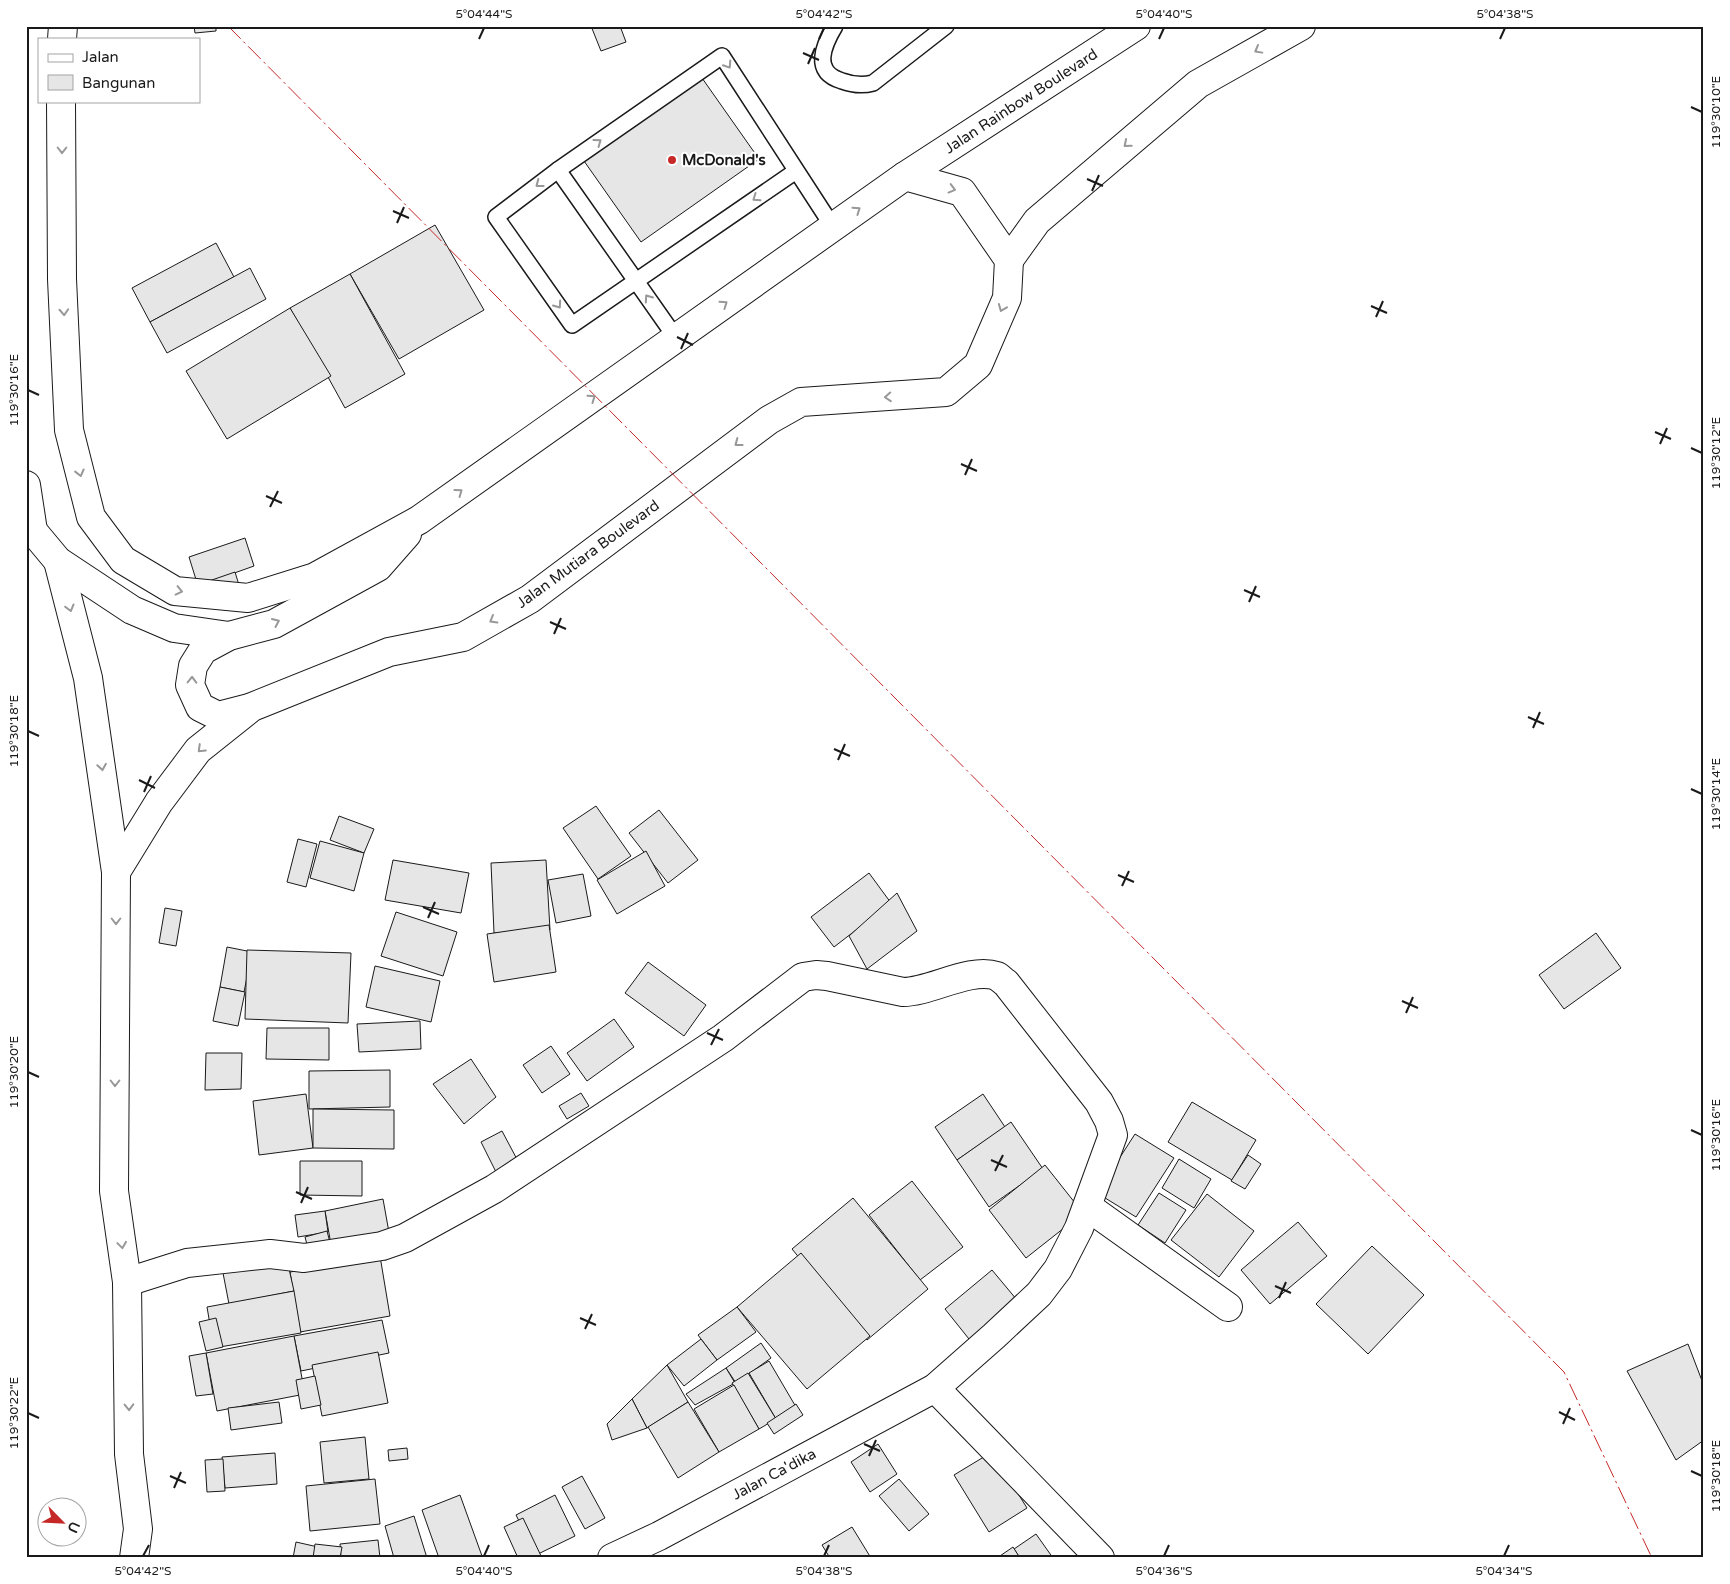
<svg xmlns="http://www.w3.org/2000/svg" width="1730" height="1584" font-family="'Varela Round',sans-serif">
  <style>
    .building { fill: #e6e6e6; stroke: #1a1a1a }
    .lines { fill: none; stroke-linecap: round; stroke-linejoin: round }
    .service-casing { stroke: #1a1a1a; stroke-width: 18 }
    .minor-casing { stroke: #1a1a1a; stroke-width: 30 }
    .tertiary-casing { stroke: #1a1a1a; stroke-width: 30 }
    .motorway-casing { stroke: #1a1a1a; stroke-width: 30 }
    .service { stroke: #fff; stroke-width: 15 }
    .minor { stroke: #fff; stroke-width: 28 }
    .tertiary { stroke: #fff; stroke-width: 28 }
    .motorway { stroke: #fff; stroke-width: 28 }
    .power { stroke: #c62828; stroke-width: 1; stroke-dasharray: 18 4 2.5 4; stroke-linecap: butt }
    .oneway { stroke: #989898 }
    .ticks { fill: none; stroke: #1a1a1a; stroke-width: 2 }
    .poi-dot { fill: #c62828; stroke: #fff; stroke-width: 2 }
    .labels { text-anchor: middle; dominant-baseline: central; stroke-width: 4; stroke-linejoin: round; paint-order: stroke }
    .street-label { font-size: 15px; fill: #1a1a1a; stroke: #fff }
    .poi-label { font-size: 15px; font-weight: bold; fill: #1a1a1a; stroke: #fff; text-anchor: start }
    .neatline { fill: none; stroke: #1a1a1a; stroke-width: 2 }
    .ticks-label { font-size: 12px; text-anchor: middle; fill: #1a1a1a }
  </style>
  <rect width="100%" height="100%" fill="#fff"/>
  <g class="building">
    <polygon points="194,26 216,26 216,31 195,33"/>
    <polygon points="591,26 620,26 626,42 601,51"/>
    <polygon points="702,78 759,159 641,242 584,161"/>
    <polygon points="435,225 484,310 399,359 350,274"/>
    <polygon points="216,243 234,277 150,322 132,288"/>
    <polygon points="250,268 266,299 167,353 150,322"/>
    <polygon points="350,274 405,374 345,408 290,308"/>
    <polygon points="290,308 331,376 227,439 186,371"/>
    <polygon points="245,538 254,566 198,586 189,557"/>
    <polygon points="235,572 239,585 209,581"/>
    <polygon points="596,806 631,856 598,879 563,828"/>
    <polygon points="659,810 698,860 668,883 629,833"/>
    <polygon points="339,816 374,829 364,853 330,840"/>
    <polygon points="298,839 317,844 306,887 287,882"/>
    <polygon points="320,841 364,853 354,891 310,878"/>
    <polygon points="646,851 665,886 617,914 597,880"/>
    <polygon points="393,860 469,873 461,913 385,900"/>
    <polygon points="546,860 550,930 494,933 491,863"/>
    <polygon points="869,873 891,903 834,947 811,917"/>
    <polygon points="583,874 591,916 556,923 548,880"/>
    <polygon points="897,893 917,931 867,969 849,936"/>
    <polygon points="165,908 182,911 176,946 159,943"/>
    <polygon points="396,912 457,932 443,976 381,956"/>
    <polygon points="549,925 556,972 494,982 487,934"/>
    <polygon points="1596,933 1621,968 1564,1009 1539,975"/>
    <polygon points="227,947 252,952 244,992 220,987"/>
    <polygon points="247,950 351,953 348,1023 245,1019"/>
    <polygon points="648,962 706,1005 684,1036 625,993"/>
    <polygon points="375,966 440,981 431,1022 366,1007"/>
    <polygon points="220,987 245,992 238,1026 213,1021"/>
    <polygon points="614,1019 634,1047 587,1081 567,1053"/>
    <polygon points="420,1021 421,1049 359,1052 357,1024"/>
    <polygon points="267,1028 329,1028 329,1060 266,1059"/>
    <polygon points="551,1046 570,1074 542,1093 523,1065"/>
    <polygon points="206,1053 242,1053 241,1089 205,1090"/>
    <polygon points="471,1059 496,1097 464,1124 433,1084"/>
    <polygon points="390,1070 390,1107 309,1109 309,1071"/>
    <polygon points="581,1093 589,1106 567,1119 559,1106"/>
    <polygon points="306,1094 313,1148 259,1155 253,1101"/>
    <polygon points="983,1094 1005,1127 957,1160 935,1127"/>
    <polygon points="1192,1102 1256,1140 1232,1180 1168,1142"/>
    <polygon points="313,1109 394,1110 394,1149 313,1148"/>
    <polygon points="1011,1122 1043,1169 989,1207 957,1160"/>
    <polygon points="502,1131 519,1163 497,1174 481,1142"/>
    <polygon points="1135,1134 1174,1158 1136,1217 1097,1193"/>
    <polygon points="1248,1155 1261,1164 1245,1189 1231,1181"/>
    <polygon points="1179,1159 1211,1179 1194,1208 1162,1188"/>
    <polygon points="300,1161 362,1161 362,1196 300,1195"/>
    <polygon points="1045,1165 1083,1213 1026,1258 989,1210"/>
    <polygon points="912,1181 963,1247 920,1280 869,1215"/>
    <polygon points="1159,1193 1186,1210 1165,1243 1138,1225"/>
    <polygon points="1207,1194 1254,1231 1219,1277 1171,1240"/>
    <polygon points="853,1198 928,1289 867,1340 792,1249"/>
    <polygon points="383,1199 390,1238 332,1250 325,1211"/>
    <polygon points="325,1211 328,1232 298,1237 295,1215"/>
    <polygon points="1298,1222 1327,1256 1270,1304 1241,1270"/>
    <polygon points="327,1231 332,1250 310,1256 305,1237"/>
    <polygon points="1372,1246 1424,1295 1368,1354 1316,1304"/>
    <polygon points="801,1253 870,1336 807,1389 737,1307"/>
    <polygon points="380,1256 390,1316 300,1332 290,1272"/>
    <polygon points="287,1260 294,1291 229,1304 223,1273"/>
    <polygon points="992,1270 1017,1300 969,1339 945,1309"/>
    <polygon points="294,1291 301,1333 214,1348 207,1307"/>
    <polygon points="737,1307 756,1332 717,1360 698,1335"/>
    <polygon points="216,1318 223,1347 206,1351 199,1322"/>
    <polygon points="382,1320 389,1353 301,1371 294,1336"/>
    <polygon points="294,1336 305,1394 217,1411 206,1353"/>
    <polygon points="701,1339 717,1360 684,1386 667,1365"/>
    <polygon points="761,1343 771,1358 736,1383 726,1368"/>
    <polygon points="1688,1344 1704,1386 1704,1440 1676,1460 1627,1371"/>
    <polygon points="378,1352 388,1403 322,1416 312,1365"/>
    <polygon points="206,1353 213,1394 196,1396 189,1356"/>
    <polygon points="769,1361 796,1407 776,1419 749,1373"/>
    <polygon points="667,1365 688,1402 647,1428 632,1399"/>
    <polygon points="726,1368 735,1383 695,1405 686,1394"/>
    <polygon points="748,1373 776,1419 759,1429 732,1383"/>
    <polygon points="315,1376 321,1405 301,1409 296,1380"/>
    <polygon points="734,1385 759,1429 719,1452 694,1409"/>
    <polygon points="632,1399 647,1428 612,1440 607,1424"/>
    <polygon points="279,1402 282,1423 231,1430 228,1408"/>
    <polygon points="688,1402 719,1452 678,1478 648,1427"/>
    <polygon points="796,1404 803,1415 774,1434 767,1423"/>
    <polygon points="365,1437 369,1479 324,1483 320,1442"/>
    <polygon points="878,1444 897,1474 870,1492 851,1462"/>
    <polygon points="407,1448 408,1459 389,1461 388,1450"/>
    <polygon points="992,1452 1027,1508 989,1532 954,1475"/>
    <polygon points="275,1453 277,1484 225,1488 222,1457"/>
    <polygon points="223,1459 225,1491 207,1492 205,1460"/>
    <polygon points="582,1476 605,1518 585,1529 562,1487"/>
    <polygon points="375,1479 380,1524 310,1531 306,1486"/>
    <polygon points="899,1479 929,1514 909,1531 879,1496"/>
    <polygon points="460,1495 482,1556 477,1558 439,1558 422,1510"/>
    <polygon points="555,1495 575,1536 536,1555 516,1515"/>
    <polygon points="414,1516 427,1558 394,1558 385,1526"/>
    <polygon points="523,1518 542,1558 518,1558 504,1527"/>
    <polygon points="852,1527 871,1558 830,1558 822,1545"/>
    <polygon points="1036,1534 1053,1558 1020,1558 1014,1549"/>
    <polygon points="378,1540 380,1558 341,1558 340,1544"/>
    <polygon points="296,1542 318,1547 316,1558 293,1558"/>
    <polygon points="315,1544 342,1547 340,1558 313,1558"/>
    <polygon points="1013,1547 1020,1558 997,1558"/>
  </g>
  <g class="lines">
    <g class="service-casing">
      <g id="service">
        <path d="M835,26C823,46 812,72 842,81C853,85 862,86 873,83L946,26"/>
        <polyline points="558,170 722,56 833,227"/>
        <polyline points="676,338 558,170 496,217 572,325 796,171"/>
      </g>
    </g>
    <g class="minor-casing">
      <g id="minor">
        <polyline points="905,176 1136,26"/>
        <polyline points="1009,260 1037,221 1198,84 1301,26"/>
        <polyline points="1088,1207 1228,1307"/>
        <path d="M127,1282L187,1263L270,1254L304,1258L382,1246L405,1238L494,1189L723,1038L803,977L816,975L827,976L903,992C931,992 969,967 997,976C1000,978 1003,981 1006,983L1099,1102L1109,1121L1113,1135L1079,1228L1058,1269L1039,1294L994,1336L935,1388L659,1536L612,1558"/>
        <polyline points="935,1388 1100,1558"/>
      </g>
    </g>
    <g class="tertiary-casing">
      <g id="tertiary">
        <polyline points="62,39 63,26"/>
        <polyline points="61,101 62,279 69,430 91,517 123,560 175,591 248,598 315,577 419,520 905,176 962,192 1009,260 1007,298 978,365 946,392 801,402 769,420 530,599 463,637 389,652 252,707 198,750 159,802 116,872"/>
        <polyline points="33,531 58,561 132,610 174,628 229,636"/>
        <polyline points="58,561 88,678 116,872 114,1191 127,1282 129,1454 138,1529 134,1558"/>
        <polyline points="249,708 218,716 200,707 190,685 193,666 203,650 229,636 274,624 378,567 407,534"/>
      </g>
    </g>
    <g class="motorway-casing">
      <polyline id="motorway" points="26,485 33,531"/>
    </g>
    <use href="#service" class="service"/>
    <use href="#minor" class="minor"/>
    <use href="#tertiary" class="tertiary"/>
    <use href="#motorway" class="motorway"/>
    <polyline class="power" points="228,26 1564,1372 1652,1558"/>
  </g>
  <defs><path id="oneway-chevron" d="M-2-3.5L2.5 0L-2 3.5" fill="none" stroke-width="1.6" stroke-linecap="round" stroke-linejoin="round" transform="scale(1.25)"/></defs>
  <g class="oneway">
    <use href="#oneway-chevron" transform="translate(1258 50) rotate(151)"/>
    <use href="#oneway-chevron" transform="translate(728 65) rotate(57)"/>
    <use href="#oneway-chevron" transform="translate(598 142) rotate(-36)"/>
    <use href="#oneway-chevron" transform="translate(1127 144) rotate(140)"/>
    <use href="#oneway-chevron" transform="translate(62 150) rotate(90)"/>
    <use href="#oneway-chevron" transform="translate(539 184) rotate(143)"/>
    <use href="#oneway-chevron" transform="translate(952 189) rotate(15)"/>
    <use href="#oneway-chevron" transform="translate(756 198) rotate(145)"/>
    <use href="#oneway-chevron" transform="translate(857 210) rotate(-35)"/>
    <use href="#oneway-chevron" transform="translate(648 298) rotate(-125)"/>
    <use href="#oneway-chevron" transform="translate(724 304) rotate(-35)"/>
    <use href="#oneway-chevron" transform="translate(558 305) rotate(55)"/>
    <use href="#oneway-chevron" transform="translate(1002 308) rotate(112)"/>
    <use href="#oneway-chevron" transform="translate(64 312) rotate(87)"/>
    <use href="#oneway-chevron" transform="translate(888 397) rotate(176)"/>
    <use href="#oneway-chevron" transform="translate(592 398) rotate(-35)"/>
    <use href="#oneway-chevron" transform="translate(738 443) rotate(143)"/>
    <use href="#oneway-chevron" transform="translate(80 473) rotate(76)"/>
    <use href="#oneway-chevron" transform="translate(459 492) rotate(-36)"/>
    <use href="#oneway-chevron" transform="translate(179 591) rotate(13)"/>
    <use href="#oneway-chevron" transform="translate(70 608) rotate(75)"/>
    <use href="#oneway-chevron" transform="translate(493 620) rotate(150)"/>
    <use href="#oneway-chevron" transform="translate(276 622) rotate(-24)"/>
    <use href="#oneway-chevron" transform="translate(192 680) rotate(-89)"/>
    <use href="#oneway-chevron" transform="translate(201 749) rotate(136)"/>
    <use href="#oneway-chevron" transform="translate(102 767) rotate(81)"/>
    <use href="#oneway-chevron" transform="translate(116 921) rotate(90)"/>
    <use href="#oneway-chevron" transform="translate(115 1083) rotate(90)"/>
    <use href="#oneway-chevron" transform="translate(122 1245) rotate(82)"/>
    <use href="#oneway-chevron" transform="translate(129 1407) rotate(89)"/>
  </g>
  <path class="ticks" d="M479,39L484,28M819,39L824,28M1159,39L1164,28M1500,39L1505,28M803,53L819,60M808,64L815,48M1691,107L1702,112M1087,179L1103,186M1092,191L1099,175M393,211L409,218M397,223L404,207M1371,306L1387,313M1376,317L1383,301M677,337L693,345M681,349L688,333M28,390L39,395M1655,432L1671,439M1660,444L1667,428M1691,448L1702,453M961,464L977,471M965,475L972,459M266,496L282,503M270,507L278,491M1244,590L1260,597M1249,602L1256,586M550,622L566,629M554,634L561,618M1528,717L1544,724M1533,728L1540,712M28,731L39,736M834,749L850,756M838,760L845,744M139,780L155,788M1691,789L1702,794M144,792L151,776M1118,875L1134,882M1122,886L1129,871M423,907L439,914M428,918L435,902M1402,1001L1418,1008M1406,1013L1413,997M707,1033L723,1040M711,1045L719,1029M28,1072L39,1077M1691,1130L1702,1135M991,1160L1007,1167M995,1171L1003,1155M296,1192L312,1199M301,1203L308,1187M1275,1286L1291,1293M1279,1298L1286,1282M580,1318L596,1325M585,1329L592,1314M1559,1412L1575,1420M28,1413L39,1418M1563,1424L1570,1408M864,1444L880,1451M869,1456L876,1440M1691,1471L1702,1476M170,1476L186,1483M174,1488L181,1472M143,1556L149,1545M484,1556L489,1545M824,1556L829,1545M1164,1556L1169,1545M1504,1556L1509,1545"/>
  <circle class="poi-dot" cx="672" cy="160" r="5"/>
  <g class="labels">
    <g class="street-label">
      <text transform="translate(1021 101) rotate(-33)">Jalan Rainbow Boulevard</text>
      <text transform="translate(588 554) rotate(-36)">Jalan Mutiara Boulevard</text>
      <text transform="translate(774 1474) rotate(-28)">Jalan Ca'dika</text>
    </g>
    <g class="poi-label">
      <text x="682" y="160">McDonald's</text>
    </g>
  </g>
  <rect width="1730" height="1584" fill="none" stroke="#ffffff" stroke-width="55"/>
  <rect x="38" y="38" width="162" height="65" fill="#ffffff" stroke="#a3a3a3"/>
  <rect x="48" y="54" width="25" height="8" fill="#ffffff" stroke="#a3a3a3"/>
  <text x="82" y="62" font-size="15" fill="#1a1a1a">Jalan</text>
  <rect x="48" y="75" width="25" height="15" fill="#e6e6e6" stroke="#a3a3a3"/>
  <text x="82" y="88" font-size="15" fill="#1a1a1a">Bangunan</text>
  <g transform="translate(62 1522) rotate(114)"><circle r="24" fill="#ffffff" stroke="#a3a3a3"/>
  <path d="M0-4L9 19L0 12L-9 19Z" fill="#c62828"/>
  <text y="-8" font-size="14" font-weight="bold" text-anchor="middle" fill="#1a1a1a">U</text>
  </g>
  <rect x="28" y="28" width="1674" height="1528" class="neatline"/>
  <g class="ticks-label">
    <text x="484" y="18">5°04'44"S</text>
    <text x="824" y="18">5°04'42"S</text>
    <text x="1164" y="18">5°04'40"S</text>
    <text x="1505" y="18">5°04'38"S</text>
    <text transform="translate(1716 112) rotate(-90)" y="4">119°30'10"E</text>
    <text transform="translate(14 390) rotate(-90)" y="4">119°30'16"E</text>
    <text transform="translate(1716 453) rotate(-90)" y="4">119°30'12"E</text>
    <text transform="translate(14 731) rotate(-90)" y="4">119°30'18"E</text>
    <text transform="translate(1716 794) rotate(-90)" y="4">119°30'14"E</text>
    <text transform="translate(14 1072) rotate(-90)" y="4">119°30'20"E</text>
    <text transform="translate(1716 1135) rotate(-90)" y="4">119°30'16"E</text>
    <text transform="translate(14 1413) rotate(-90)" y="4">119°30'22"E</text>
    <text transform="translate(1716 1476) rotate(-90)" y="4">119°30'18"E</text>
    <text x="143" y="1575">5°04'42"S</text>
    <text x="484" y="1575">5°04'40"S</text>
    <text x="824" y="1575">5°04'38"S</text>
    <text x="1164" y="1575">5°04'36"S</text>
    <text x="1504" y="1575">5°04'34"S</text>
  </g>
</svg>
